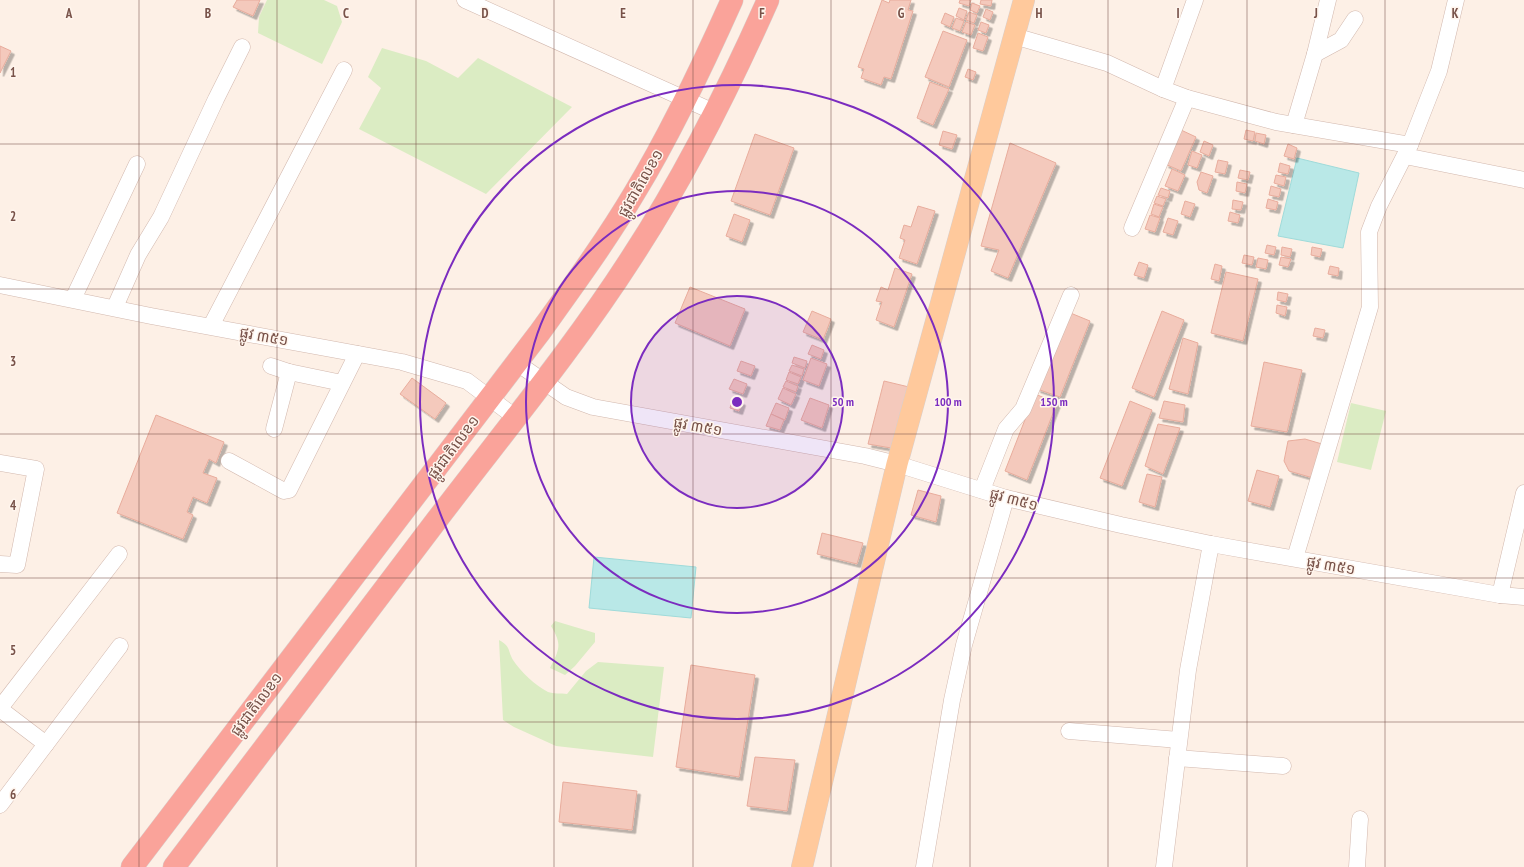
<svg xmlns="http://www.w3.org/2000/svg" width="1524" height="867" font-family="'PT Sans Narrow','Noto Sans Khmer',sans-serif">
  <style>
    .green { fill: #dbecc3 }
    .water { fill: #b9e8e7; stroke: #9fdbda }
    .building { fill: #f4c9bc; stroke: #e8ac9c; filter: url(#shadow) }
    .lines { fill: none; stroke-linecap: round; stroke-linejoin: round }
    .minor-casing { stroke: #d2b8ae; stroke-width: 17 }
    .major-casing { stroke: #d9cfcc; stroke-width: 22 }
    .highway-casing { stroke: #d9cfcc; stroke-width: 23 }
    .minor { stroke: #fff; stroke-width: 16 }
    .major { stroke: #ffc99c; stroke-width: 21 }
    .highway { stroke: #faa39a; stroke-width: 22 }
    .grid { fill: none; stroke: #785249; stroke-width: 1; stroke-opacity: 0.55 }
    .ring { fill: none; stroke: #7b2cbf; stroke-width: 2 }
    .labels { text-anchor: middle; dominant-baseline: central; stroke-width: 3; stroke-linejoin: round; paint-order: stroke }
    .street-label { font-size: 15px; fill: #785249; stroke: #fff5ed }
    .grid-label { font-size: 13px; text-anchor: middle; font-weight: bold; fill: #785249; stroke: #fff5ed; stroke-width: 3; stroke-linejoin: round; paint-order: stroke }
    .centre { fill: #7b2cbf; stroke: #fff5ed; stroke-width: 2 }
    .ring-label { font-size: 12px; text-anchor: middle; font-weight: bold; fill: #7b2cbf; stroke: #fff5ed; stroke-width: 3; stroke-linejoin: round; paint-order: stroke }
  </style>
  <defs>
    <filter id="shadow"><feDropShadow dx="3.5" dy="3.5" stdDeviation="0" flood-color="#0004"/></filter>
  </defs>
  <rect width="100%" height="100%" fill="#fdf0e6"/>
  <g class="green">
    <polygon points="267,0 324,0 337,6 342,22 322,64 258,33 259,17"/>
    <polygon points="382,48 426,61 458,78 478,58 572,107 486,194 359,129 381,88 368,77"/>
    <polygon points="1351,403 1386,411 1371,470 1337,462"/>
    <path d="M555,621L595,633V642L575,666L565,675L550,668C560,649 562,644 551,626Z"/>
    <path d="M499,640C511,647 507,649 513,660C520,671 536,686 548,692C553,694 561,693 567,694L586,671L598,662L664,667L653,757L556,746L514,727L503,720Z"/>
  </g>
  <g class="water">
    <polygon points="1297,158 1359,173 1343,248 1278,236"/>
    <polygon points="594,557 696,567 691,618 589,608"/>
  </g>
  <g class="building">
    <polygon points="237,0 260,0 253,16 233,7"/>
    <polygon points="882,0 889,3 890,0 911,0 908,10 913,11 891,79 884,77 881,85 861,78 864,69 858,67"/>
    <polygon points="960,0 971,0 969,6 959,3"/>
    <polygon points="981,0 992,0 991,6 980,4"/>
    <polygon points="972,3 980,6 977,13 970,10"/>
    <polygon points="959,8 967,11 964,20 956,16"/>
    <polygon points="986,9 993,12 990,20 983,17"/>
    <polygon points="969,12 977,15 974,23 966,20"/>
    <polygon points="945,13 954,17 950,27 941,23"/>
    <polygon points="956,18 964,21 960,31 952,28"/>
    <polygon points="966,22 975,25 971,35 962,32"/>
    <polygon points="981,22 989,25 986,33 978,30"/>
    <polygon points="943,31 967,40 949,87 925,77"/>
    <polygon points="978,33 988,37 983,51 973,48"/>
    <polygon points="0,46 11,51 0,73"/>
    <polygon points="968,69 976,72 973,80 965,77"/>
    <polygon points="930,82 949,89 933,125 917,118"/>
    <polygon points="1181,130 1196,137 1181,171 1165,164"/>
    <polygon points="1246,130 1255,132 1253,141 1244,139"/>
    <polygon points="943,131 957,135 952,149 939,145"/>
    <polygon points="1256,133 1266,135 1264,144 1255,141"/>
    <polygon points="755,134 794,148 770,215 731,201"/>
    <polygon points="1204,141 1213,145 1209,156 1200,152"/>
    <polygon points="1010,143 1056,163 1008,278 991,271 999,250 981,246"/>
    <polygon points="1288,144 1297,148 1294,159 1284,156"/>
    <polygon points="1192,151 1202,155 1197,168 1188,165"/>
    <polygon points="1218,160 1228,162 1225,174 1215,172"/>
    <polygon points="1280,163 1290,166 1288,174 1278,172"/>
    <polygon points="1172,169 1185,175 1178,191 1165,186"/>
    <polygon points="1240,170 1250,172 1248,180 1238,178"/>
    <polygon points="1201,172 1213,176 1207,193 1199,190 1197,182"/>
    <polygon points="1276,175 1286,177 1284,186 1274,183"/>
    <polygon points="1237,182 1247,184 1245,193 1236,191"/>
    <polygon points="1271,186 1281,189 1279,197 1269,195"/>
    <polygon points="1161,188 1170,191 1168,198 1158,195"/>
    <polygon points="1157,196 1166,199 1163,206 1154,203"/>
    <polygon points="1268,199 1278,202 1276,210 1266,208"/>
    <polygon points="1233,200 1243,202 1241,210 1232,209"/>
    <polygon points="1185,201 1195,204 1190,217 1181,214"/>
    <polygon points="1154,204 1163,207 1159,217 1151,214"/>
    <polygon points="918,206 935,211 917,264 899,258 905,240 900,238 904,225 911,227"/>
    <polygon points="1230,212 1240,215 1238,223 1228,221"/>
    <polygon points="734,214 750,220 742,242 726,236"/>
    <polygon points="1150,215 1160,218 1155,232 1145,229"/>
    <polygon points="1168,218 1178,221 1173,235 1163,232"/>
    <polygon points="1267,245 1276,247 1274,255 1265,253"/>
    <polygon points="1282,247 1292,249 1290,257 1281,255"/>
    <polygon points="1312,247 1322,249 1320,257 1311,255"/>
    <polygon points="1244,255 1254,257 1252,265 1242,263"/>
    <polygon points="1281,257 1291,259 1288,267 1279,265"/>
    <polygon points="1258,258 1268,260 1266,269 1256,267"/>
    <polygon points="1139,262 1148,265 1144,278 1134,275"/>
    <polygon points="1215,264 1222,266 1219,281 1211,279"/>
    <polygon points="1330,266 1339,268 1338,276 1328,274"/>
    <polygon points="895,268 912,274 894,327 876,320 882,302 876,301 881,287 888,290"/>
    <polygon points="1226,272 1258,279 1243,341 1211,333"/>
    <polygon points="690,287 745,309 730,346 675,323"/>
    <polygon points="1278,292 1288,294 1286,302 1277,300"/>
    <polygon points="1277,305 1287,307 1285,316 1276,313"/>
    <polygon points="812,311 831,319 823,340 803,332"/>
    <polygon points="1162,311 1184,320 1154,397 1132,388"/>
    <polygon points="1068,312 1090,321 1060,397 1037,389"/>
    <polygon points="1315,328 1325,330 1323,338 1313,336"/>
    <polygon points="1183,338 1198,343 1188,394 1169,389"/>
    <polygon points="812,345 824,350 821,359 808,354"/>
    <polygon points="794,357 807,361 805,368 792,363"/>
    <polygon points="811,358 827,364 819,386 803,380"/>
    <polygon points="741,361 755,366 751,376 737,371"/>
    <polygon points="1264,362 1302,370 1287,432 1251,426"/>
    <polygon points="792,365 804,369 802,376 789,371"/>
    <polygon points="789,372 801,377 798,384 786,380"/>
    <polygon points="412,378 446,403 435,419 400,394"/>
    <polygon points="734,379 747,384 743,394 729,389"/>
    <polygon points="786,381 798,386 796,392 783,387"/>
    <polygon points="884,381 909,387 891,448 868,444"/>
    <polygon points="783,388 796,394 791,405 778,399"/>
    <polygon points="1035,394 1057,403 1027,480 1005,471"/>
    <polygon points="733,398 742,402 739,411 730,408"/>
    <polygon points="810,398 829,405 822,428 801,420"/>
    <polygon points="1130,401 1152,410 1122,486 1100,478"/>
    <polygon points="1164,401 1185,405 1183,422 1159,418"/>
    <polygon points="776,403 789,408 785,420 771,414"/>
    <polygon points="771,414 784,420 780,430 766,426"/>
    <polygon points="156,415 224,442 216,463 209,459 203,473 217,478 207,503 193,497 187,512 193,515 183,539 117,513"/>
    <polygon points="1158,424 1180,428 1163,474 1145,466"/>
    <polygon points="1305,439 1322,444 1313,478 1289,471 1284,461 1288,441"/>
    <polygon points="1257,470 1279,476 1270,507 1248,501"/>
    <polygon points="1147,474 1162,477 1155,507 1139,502"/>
    <polygon points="918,490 941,496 936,522 911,515"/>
    <polygon points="822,533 863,543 857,564 817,554"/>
    <polygon points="691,665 755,675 739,777 676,767"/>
    <polygon points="755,757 795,760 787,811 747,806"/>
    <polygon points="563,782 637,791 632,830 559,822"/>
  </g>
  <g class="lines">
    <g class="minor-casing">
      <g id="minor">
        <polyline points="465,0 714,112"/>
        <polyline points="1014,36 1107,63 1163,89 1187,98 1276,122 1410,145"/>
        <polyline points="1315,54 1328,0"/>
        <polyline points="1163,89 1195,0"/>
        <polyline points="1294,125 1315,54 1341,40 1355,19"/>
        <polyline points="1405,156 1524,180"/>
        <polyline points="1132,228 1187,98"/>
        <polyline points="0,285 151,316 402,362 467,381 515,417"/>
        <polyline points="73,299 137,164"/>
        <polyline points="115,307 138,255 161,217 216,99 242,47"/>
        <polyline points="211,326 344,70"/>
        <polyline points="517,363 566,397 593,407 865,456 897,464 1006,498 1121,525 1211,544 1500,595 1524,597"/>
        <polyline points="271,366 289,372 342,383"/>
        <polyline points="274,429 289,372"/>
        <polyline points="229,461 284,491 289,490 357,354"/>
        <polyline points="0,463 36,469 17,565 0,564"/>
        <polyline points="982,490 1006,429 1023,409 1071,295"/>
        <polyline points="1295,558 1370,307 1369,232 1379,206 1410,145 1439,71 1456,0"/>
        <polyline points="1500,595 1524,493"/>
        <polyline points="0,708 119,554"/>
        <polyline points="0,709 46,744"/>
        <polyline points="1069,731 1179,740"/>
        <polyline points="1177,758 1283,766"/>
        <polyline points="0,805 120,646"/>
        <polyline points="924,867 952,700 964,645 1006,498"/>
        <polyline points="1164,867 1188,670 1211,544"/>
        <polyline points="1357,867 1360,819"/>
      </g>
    </g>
    <g class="major-casing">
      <polyline id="major" points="802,867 897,464 1024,0"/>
    </g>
    <g class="highway-casing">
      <g id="highway">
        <path d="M132,867L540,332C573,286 606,241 635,192C672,131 703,65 732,0"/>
        <path d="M174,867C261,752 349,636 436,521C502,434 573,349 632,257C685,176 729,88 768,0"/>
      </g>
    </g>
    <use href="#minor" class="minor"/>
    <use href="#major" class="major"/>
    <use href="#highway" class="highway"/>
  </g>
  <path class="grid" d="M139,0V867M277,0V867M416,0V867M554,0V867M693,0V867M831,0V867M970,0V867M1108,0V867M1247,0V867M1385,0V867M0,144H1524M0,289H1524M0,434H1524M0,578H1524M0,722H1524"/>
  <circle cx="737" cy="402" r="106" fill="#7b2cbf" fill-opacity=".12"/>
  <g class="ring">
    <circle cx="737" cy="402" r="106"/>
    <circle cx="737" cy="402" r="211"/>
    <circle cx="737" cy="402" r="317"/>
  </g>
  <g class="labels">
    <g class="street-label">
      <text transform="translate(640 183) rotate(-60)">ផ្លូវជាតិលេខ១</text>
      <text transform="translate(264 336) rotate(10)">ផ្លូវ ៣៥១</text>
      <text transform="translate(698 426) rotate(10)">ផ្លូវ ៣៥១</text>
      <text transform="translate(453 447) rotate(-53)">ផ្លូវជាតិលេខ១</text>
      <text transform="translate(1014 499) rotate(15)">ផ្លូវ ៣៥១</text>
      <text transform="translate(1331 565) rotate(10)">ផ្លូវ ៣៥១</text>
      <text transform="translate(256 704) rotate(-53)">ផ្លូវជាតិលេខ១</text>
    </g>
  </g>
  <g class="grid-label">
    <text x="69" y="18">A</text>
    <text x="208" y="18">B</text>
    <text x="346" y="18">C</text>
    <text x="485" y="18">D</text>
    <text x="623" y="18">E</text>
    <text x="762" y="18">F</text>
    <text x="901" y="18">G</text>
    <text x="1039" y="18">H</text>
    <text x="1178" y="18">I</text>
    <text x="1316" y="18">J</text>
    <text x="1455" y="18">K</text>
    <text x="13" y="77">1</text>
    <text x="13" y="221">2</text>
    <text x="13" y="366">3</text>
    <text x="13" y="510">4</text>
    <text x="13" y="655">5</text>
    <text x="13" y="799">6</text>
  </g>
  <circle cx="737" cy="402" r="6" class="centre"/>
  <g class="ring-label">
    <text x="843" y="406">50 m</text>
    <text x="948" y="406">100 m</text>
    <text x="1054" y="406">150 m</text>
  </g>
</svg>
